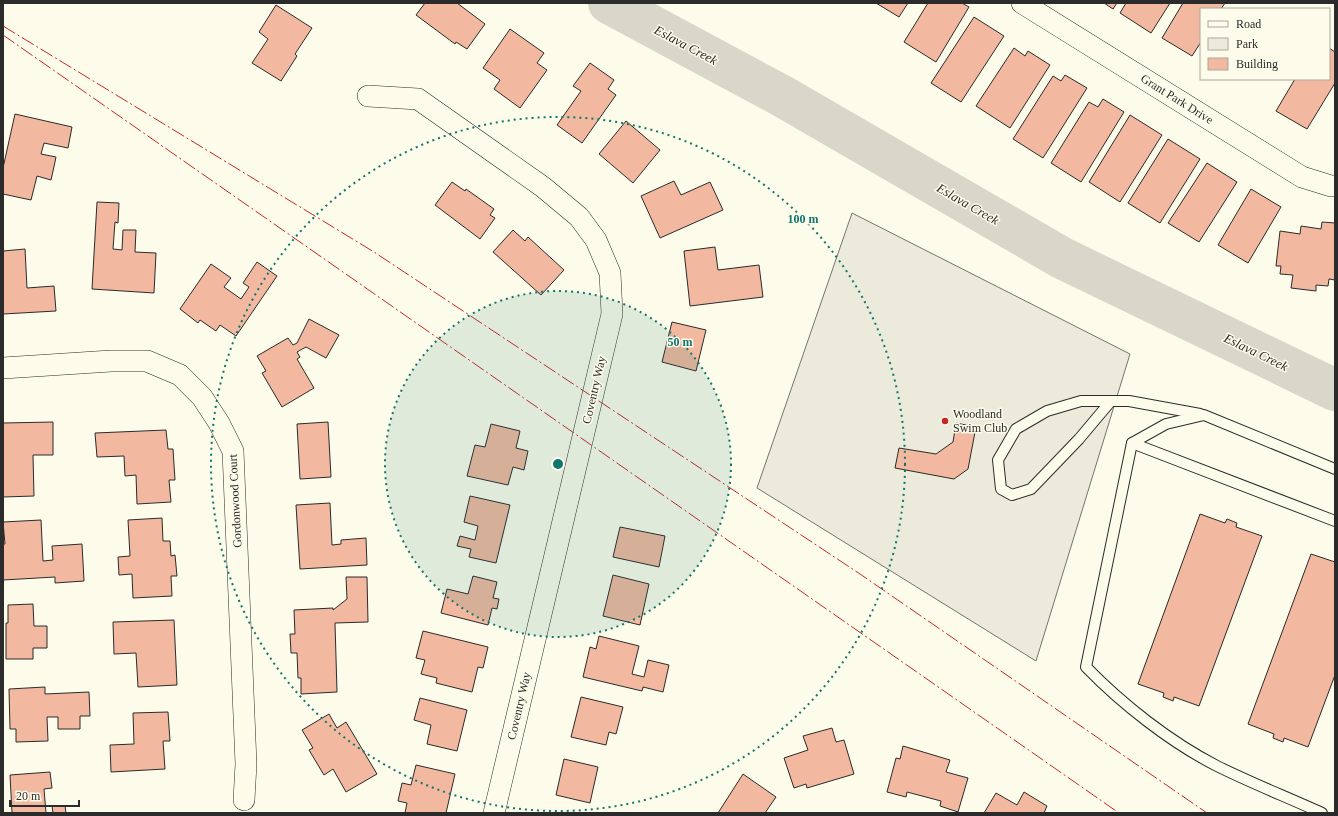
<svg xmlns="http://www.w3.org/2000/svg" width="1338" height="816" font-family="Georgia,serif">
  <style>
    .green { fill: #ecebdb; stroke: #74746e }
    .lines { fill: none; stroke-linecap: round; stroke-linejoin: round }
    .river { stroke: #d8d7c9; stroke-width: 42 }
    .building { fill: #f2b8a0; stroke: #2b2b2b }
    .lane-casing { stroke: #2b2b2b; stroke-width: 12 }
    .street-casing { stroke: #2b2b2b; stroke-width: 22 }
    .lane { stroke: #fdfbea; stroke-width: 10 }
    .street { stroke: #fdfbea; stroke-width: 21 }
    .power { stroke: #c62828; stroke-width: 1; stroke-dasharray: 14 3 2 3; stroke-linecap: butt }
    .ring { fill: none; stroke: #0f766e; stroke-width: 2; stroke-dasharray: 2 4 }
    .poi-dot { fill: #c62828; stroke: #fdfbea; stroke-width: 1.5 }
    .labels { text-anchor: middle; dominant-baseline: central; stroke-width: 3; stroke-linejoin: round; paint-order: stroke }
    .street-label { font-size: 12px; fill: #2b2b2b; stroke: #fdfbea }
    .poi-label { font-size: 12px; fill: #2b2b2b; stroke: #fdfbea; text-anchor: start }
    .water-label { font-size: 13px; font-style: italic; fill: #2b2b2b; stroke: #fdfbea }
    .centre { fill: #0f766e; stroke: #fdfbea; stroke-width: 2 }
    .ring-label { font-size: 12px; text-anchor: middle; font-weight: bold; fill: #0f766e; stroke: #fdfbea; stroke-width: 3; stroke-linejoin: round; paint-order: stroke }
  </style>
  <rect width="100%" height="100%" fill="#fdfbea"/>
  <polygon class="green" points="852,213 1130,354 1036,661 757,488"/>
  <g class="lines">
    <polyline class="river" points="609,3 782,96 1062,258 1335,390"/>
  </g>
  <g class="building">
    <polygon points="425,3 457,3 485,24 467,49 456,42 455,44 416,15"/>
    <polygon points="876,3 908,3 899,17"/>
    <polygon points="928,3 962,3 969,7 936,62 904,42"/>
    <polygon points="1104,3 1117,3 1113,9"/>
    <polygon points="1126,3 1170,3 1151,33 1120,13"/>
    <polygon points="1183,3 1225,3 1221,9 1201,9 1201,42 1192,56 1162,38"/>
    <polygon points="276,5 312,28 295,54 297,56 281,81 252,63 268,39 259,32"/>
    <polygon points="974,17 1004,36 961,102 931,83"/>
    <polygon points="510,29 544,53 537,63 547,70 520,108 494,89 500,80 483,68"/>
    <polygon points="1014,48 1025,56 1028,51 1050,65 1010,128 976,106"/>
    <polygon points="1329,48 1335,52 1335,83 1307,129 1276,111 1295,79 1329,79"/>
    <polygon points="590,63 614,80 608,89 616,95 582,143 557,125 581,91 573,86"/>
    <polygon points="1065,75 1087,88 1043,158 1013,139 1053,76 1061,81"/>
    <polygon points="1103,99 1124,112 1081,182 1051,163 1089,102 1098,107"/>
    <polygon points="15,114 72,127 68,148 44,143 41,154 56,157 55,162 51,180 37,176 31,200 3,194 3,168"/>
    <polygon points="1130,115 1162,135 1120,202 1089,182"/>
    <polygon points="626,121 660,150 633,183 599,154"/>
    <polygon points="1168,139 1200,159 1160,223 1128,203"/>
    <polygon points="1207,163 1237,182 1199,242 1168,223"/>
    <polygon points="674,181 681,195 710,182 723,210 660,238 641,196"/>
    <polygon points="452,182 465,191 466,189 494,209 490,215 495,218 480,239 435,205"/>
    <polygon points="1251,189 1281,207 1248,263 1218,245"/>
    <polygon points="97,202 119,203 118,223 115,222 113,249 122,250 123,230 136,230 135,252 156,253 154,293 92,289"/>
    <polygon points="1322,222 1335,223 1335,280 1329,279 1328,286 1316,285 1316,291 1291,288 1293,275 1280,274 1281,266 1276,266 1280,231 1300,234 1301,226 1321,229"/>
    <polygon points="513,230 525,241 528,237 564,270 541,295 493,252"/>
    <polygon points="715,247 718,270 759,265 763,297 690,306 684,251"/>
    <polygon points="25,249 27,288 54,286 56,311 3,314 3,251"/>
    <polygon points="257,262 277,276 236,336 220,325 216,331 200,320 198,323 180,309 211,264 231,278 224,287 241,299 249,287 243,283"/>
    <polygon points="309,319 339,335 326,358 306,347 297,352 300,357 297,359 314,388 282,407 262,373 266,371 257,356 288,338 293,345 297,343"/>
    <polygon points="672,322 706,330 696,371 662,362"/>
    <polygon points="53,422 53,455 33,455 34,496 3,497 3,423"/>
    <polygon points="328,422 331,477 300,479 297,424"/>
    <polygon points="956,423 976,427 968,469 954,479 895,468 899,448 936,454 953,442"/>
    <polygon points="491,424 520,431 516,448 528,451 524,470 513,467 508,485 467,476 475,445 485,447"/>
    <polygon points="166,430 168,449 173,449 175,480 169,480 171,502 137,504 136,475 125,476 124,456 97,457 95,433"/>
    <polygon points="470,496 510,505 496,563 469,557 471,549 457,546 460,536 475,540 478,526 464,522"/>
    <polygon points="330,503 332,545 341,544 341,540 366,538 367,565 300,569 296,505"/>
    <polygon points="1200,514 1225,523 1227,519 1237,523 1236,527 1262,536 1199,706 1174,697 1173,701 1163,697 1164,693 1138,684"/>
    <polygon points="162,518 163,541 170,541 171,556 175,555 177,576 171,576 172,596 133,598 132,574 119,575 118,557 130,556 128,520"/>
    <polygon points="41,520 43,561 53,560 52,546 82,544 84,581 55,583 55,577 3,580 3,544 5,544 3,522"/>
    <polygon points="620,527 665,536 659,567 613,557"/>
    <polygon points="1311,554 1335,562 1335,675 1308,747 1284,738 1283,742 1273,738 1274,734 1248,724"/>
    <polygon points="613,575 649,584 640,625 603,616"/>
    <polygon points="473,576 497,582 493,598 499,599 497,609 492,608 488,625 441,613 447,589 468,594"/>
    <polygon points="346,577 367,577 368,622 335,623 337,692 301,694 301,678 298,678 297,653 291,653 290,634 295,634 294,610 333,608 333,610 347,599"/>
    <polygon points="33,604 34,626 47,626 47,648 33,648 33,659 6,659 6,623 8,623 8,605"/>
    <polygon points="174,620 177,685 138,687 136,653 114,654 113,622"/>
    <polygon points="423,631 488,647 483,668 478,667 472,692 436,683 437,678 421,674 425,660 416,658"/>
    <polygon points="599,636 639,646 632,674 644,677 648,660 669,665 663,692 643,687 642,691 583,677 590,647 596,649"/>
    <polygon points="45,687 45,694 89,692 90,716 80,716 80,729 58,729 58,717 47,717 48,741 16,742 16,729 10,729 9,689"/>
    <polygon points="581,697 623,707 616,734 609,732 606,745 571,737"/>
    <polygon points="420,698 467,710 457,751 427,744 431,725 414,720"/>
    <polygon points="168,712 170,741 163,741 165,769 111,772 110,745 134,744 133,713"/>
    <polygon points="329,714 337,728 346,722 377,774 346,792 333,769 324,775 309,750 313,748 302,730"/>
    <polygon points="832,728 836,742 844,740 854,774 807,788 806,784 794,788 784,758 808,750 803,736"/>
    <polygon points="903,746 950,760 946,772 968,778 958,812 940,806 941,801 907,792 906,797 887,792 896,758 900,759"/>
    <polygon points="564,759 598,767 590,803 556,795"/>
    <polygon points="416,765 455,774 446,813 405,813 407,803 398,801 402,783 411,785"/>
    <polygon points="50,772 52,788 44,789 46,813 12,813 10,775"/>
    <polygon points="743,774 776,797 765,813 718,813"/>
    <polygon points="1024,792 1047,806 1044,813 984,813 996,793 1017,805"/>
    <polygon points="52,806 65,806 66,813 53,813"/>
  </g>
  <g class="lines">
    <g class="lane-casing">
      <g id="lane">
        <polyline points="1111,401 1079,439 1031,489 1012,495 1001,489 998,460 1016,429 1047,411 1081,401 1129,401 1200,414"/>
        <polyline points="1132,443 1335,521"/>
        <path d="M1322,813C1287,797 1251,783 1217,766C1170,742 1122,704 1086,667L1132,443L1166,424L1204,415L1335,469"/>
      </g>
    </g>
    <g class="street-casing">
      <g id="street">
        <polyline points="1022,3 1302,177 1331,186 1335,186"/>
        <polyline points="368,96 418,99 543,187 579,217 596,240 610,273 612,314 494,813"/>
        <polyline points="3,368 111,361 147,361 180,375 202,397 219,423 233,451 246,764 244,800"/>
      </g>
    </g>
    <use href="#lane" class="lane"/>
    <use href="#street" class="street"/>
    <g class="power">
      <polyline points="3,26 374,252 860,574 1207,813"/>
      <polyline points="3,35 1119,813"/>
    </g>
  </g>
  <circle cx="558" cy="464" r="173" fill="#0f766e" fill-opacity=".12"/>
  <g class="ring">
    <circle cx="558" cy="464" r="173"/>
    <circle cx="558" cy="464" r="347"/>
  </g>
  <circle class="poi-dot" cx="945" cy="421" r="4"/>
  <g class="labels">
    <g class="street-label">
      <text transform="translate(1177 99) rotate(32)">Grant Park Drive</text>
      <text transform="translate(594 390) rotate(-77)">Coventry Way</text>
      <text transform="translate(235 501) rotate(-93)">Gordonwood Court</text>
      <text transform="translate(519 706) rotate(-77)">Coventry Way</text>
    </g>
    <g class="poi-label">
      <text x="953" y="414">Woodland<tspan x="953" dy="14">Swim Club</tspan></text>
    </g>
    <g class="water-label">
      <text transform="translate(686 45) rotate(28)">Eslava Creek</text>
      <text transform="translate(968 204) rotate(30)">Eslava Creek</text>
      <text transform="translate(1256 352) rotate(26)">Eslava Creek</text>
    </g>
  </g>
  <circle cx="558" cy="464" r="6" class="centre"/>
  <g class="ring-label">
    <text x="803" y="223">100 m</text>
    <text x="680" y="346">50 m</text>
  </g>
  <rect width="1338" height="816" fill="none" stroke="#2b2b2b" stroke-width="8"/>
  <rect x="1200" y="8" width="130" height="72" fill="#fdfbea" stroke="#a9a89e"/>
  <rect x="1208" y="21" width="20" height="6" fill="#fdfbea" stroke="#a9a89e"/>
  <text x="1236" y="28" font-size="12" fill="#2b2b2b">Road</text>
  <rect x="1208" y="38" width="20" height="12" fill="#ecebdb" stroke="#a9a89e"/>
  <text x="1236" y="48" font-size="12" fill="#2b2b2b">Park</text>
  <rect x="1208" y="58" width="20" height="12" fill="#f2b8a0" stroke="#a9a89e"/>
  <text x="1236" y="68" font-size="12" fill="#2b2b2b">Building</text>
  <path d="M10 800v6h69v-6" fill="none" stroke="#2b2b2b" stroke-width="2"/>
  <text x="16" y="800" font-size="12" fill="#2b2b2b" stroke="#fdfbea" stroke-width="3" paint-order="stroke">20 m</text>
</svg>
